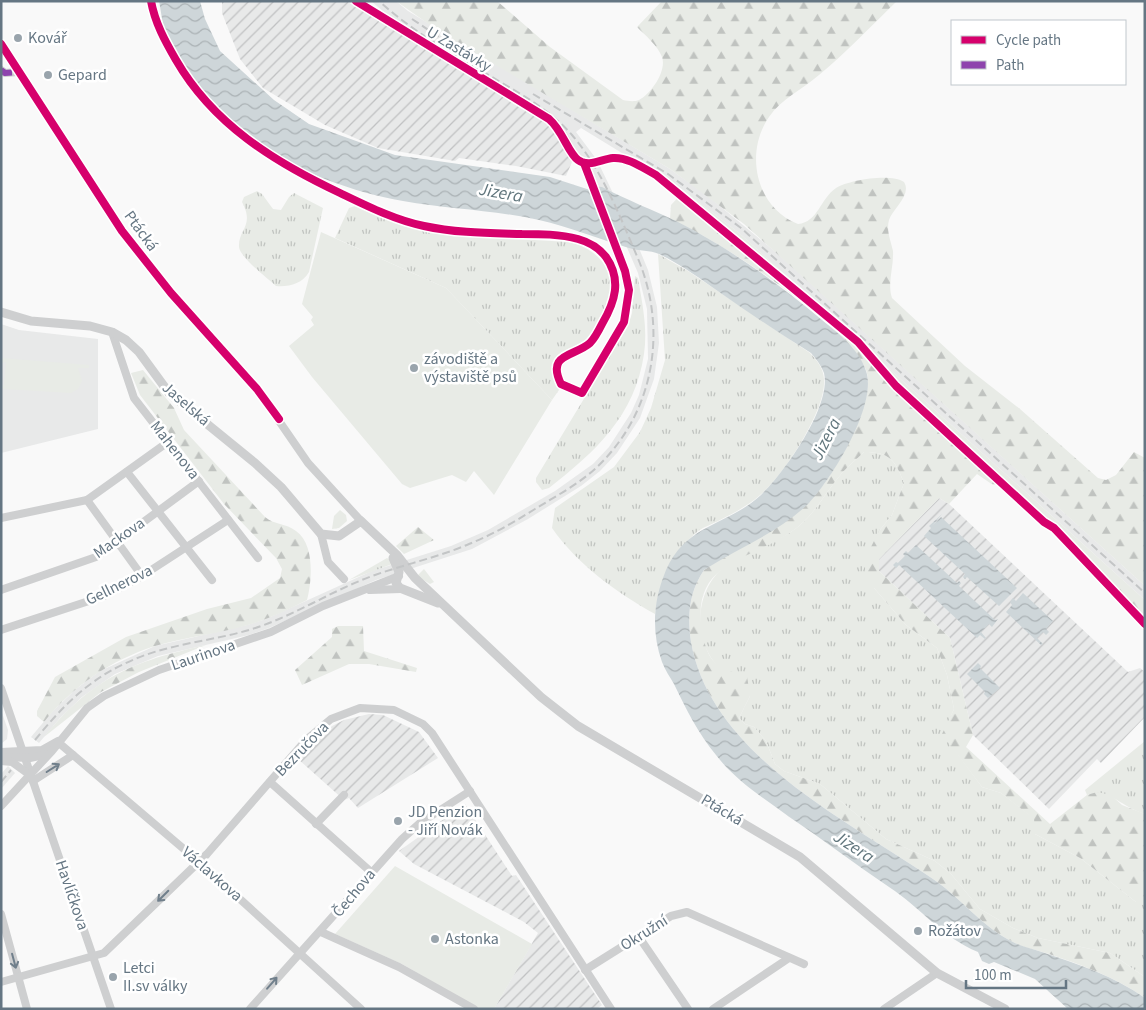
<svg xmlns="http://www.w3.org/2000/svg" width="1146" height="1010" font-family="'Source Sans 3',sans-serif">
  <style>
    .built { fill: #e8e9e9 }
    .industrial { fill: url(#industrial-furrows) }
    .grass { fill: url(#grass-tufts) }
    .forest { fill: url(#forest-firs) }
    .pitch { fill: #e8ebe6 }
    .water { fill: url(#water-waves) }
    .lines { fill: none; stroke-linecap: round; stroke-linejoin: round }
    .minor { stroke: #cecfd0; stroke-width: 8 }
    .tertiary { stroke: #cecfd0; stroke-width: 9 }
    .rail { stroke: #c3c5c6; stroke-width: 2; stroke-dasharray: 8 4; stroke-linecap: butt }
    .quiet { stroke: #8e44ad; stroke-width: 6; stroke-dasharray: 12 6; stroke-linecap: butt }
    .cycleway-casing { stroke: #fff; stroke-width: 11 }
    .cycleway { stroke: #d6006c; stroke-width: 8 }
    .oneway { stroke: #707f8b }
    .poi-dot { fill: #99a4ac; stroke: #fff; stroke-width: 2 }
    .labels { text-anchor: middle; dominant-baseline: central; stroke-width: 5; stroke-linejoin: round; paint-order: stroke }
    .poi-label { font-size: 16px; fill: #657683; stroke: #fff; text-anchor: start }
    .street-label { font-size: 16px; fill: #657683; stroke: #fff }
    .water-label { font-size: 18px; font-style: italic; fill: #60757c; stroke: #fff }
  </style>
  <defs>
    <pattern id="industrial-furrows" width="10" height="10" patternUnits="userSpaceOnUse" patternTransform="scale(1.25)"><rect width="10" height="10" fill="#e8e9e9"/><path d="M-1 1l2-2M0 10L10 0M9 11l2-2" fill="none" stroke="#c0c1c2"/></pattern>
    <pattern id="grass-tufts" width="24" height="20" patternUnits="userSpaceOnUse" patternTransform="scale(1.25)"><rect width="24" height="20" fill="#e8ebe6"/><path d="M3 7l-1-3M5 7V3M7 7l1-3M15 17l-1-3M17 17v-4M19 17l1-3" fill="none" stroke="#c0c3c0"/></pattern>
    <pattern id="forest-firs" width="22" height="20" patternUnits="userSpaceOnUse" patternTransform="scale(1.25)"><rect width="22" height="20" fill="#e8ebe6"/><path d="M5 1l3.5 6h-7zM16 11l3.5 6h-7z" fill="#c0c3c0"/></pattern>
    <pattern id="water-waves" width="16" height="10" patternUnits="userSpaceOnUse" patternTransform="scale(1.25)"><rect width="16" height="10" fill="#ced6d9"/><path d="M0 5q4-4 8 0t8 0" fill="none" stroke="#abb2b5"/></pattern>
  </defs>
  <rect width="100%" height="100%" fill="#f9f9f9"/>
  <g class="built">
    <polygon points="371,1 396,1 408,11 670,169 709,197 778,254 1145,586 1145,600 738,232 684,191 581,128 576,132 597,160 636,241 648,270 657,307 659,343 654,379 640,418 617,453 600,471 581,486 528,519 472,549 376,580 269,628 249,635 158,656 115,674 82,697 60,718 39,743 31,737 52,712 76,689 100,671 155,646 247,625 266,619 372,571 451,546 488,530 555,491 593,464 609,447 631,413 639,395 648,359 647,309 638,273 612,213 588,165 558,127 408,32"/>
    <polygon points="1,324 19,330 98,339 98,429 1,453"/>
    <polygon points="1,710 8,730 7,739 1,744"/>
    <polygon points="8,766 15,773 1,789 1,774"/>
  </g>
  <g class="industrial">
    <polygon points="222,1 346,1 546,122 556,130 567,145 572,162 566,176 516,166 459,158 455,161 378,148 325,125 263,88 240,59 222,13"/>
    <polygon points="939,498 949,504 1128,672 1140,668 1145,672 1145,717 1101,763 1097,759 1049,809 973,735 950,638 879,571 879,559"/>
    <polygon points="369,714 383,715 419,732 438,758 358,808 349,798 344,800 298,759 332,726 344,720"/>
    <polygon points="465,804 512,876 516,875 602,1005 597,1009 494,1009 538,933 524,922 414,864 399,851"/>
  </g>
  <g class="grass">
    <path d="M257,191L262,194L273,209L281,210L289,197L294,193L323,208L309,272C302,284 289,287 276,286C267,278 240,257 239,247C238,229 255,226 242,202L244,197Z"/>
    <path d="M355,206L427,232L479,237L569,242C593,247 615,267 611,293C609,309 596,325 588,338C573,356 536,350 559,390L552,400L446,288L335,238L349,208Z"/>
    <path d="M658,254L688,271L810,353C818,361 825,371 824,383C824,413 782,478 759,496C747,506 734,513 720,520C713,524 703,527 697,532C671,554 660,582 655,614C617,593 577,564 552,528L555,508L614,467L640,432L651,408L665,360Z"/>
    <path d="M635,276L638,278C642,302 648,329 644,354C635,416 595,452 549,488L542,490L536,482V478L628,326L632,313Z"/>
    <path d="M864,452C890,452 895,460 904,483L892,515L879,531L874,588L906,625L937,648L947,675L954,709L943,734L982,787L1001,793L1035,819V834L1080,858L1136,902H1145V977L1110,953L1038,938L1013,928L980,909L951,874L935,861L886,839L820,784L784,771L775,764L766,741L754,727L745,724L739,718L750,696C738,685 724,674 714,662C692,633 697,588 725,566C747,549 777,544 799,526C817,511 827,490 842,473C848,466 857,459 864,452Z"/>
    <polygon points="340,510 346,515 347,521 339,528 332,529 334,516"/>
    <polygon points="387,558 395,563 349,580"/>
    <path d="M1145,741V814C1122,808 1112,789 1087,795L1085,790Z"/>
  </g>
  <g class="forest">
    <path d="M396,1H497L550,47L623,100C628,101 634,102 639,100C651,94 667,71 662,57C658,46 645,35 637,27L662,1H897C871,26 847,52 819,75C803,89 781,99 769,117C744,153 756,208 798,224C818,222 820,199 836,188C849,180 891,173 904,182C912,195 893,208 889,220C886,231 891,241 893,251C894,267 887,283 892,298L965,366L1020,409L1098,478L1106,480L1116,475L1134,452L1145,458V586L744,224L670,169L437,30Z"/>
    <path d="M684,191L738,232L1145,600V620L1065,536L1008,484L993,485L977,474L949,504L939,498L879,559V571L950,638L973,735L966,747L1050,824L1087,795L1097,792L1111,795L1122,805L1145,814V902H1136L1080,858L1035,834L1034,819L1001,793L982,787L942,734L954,709L947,675L937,648L906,625L874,588L865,571L866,557L879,531L892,515L904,483C895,460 890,452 864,452C857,459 848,466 842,473C827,490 817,511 799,526C754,563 687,557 703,636C709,666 721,669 747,676L750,696L739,718L745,724L754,727L766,741L775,764L784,771L820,784L886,839L935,861L951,874L980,909L1013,928L1038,938L1110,953L1145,977V998C1115,977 1082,965 1049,954C1037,950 1024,948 1013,942C982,927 961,898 933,879C847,820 711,755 691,642C687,616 689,592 704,570C728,554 753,538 777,523C787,516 801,510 809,502C832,480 878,401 866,370C849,325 716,238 670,219L671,205Z"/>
    <path d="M143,370L174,408L184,430L265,517C274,525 286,523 296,531C315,544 312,581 307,600C288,610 269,619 248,625C218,634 185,637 155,646C111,660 73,686 44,722L37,716V711L55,677L126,637L207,609L251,598L280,578L282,569L276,558L224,504L140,395L131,373Z"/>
    <polygon points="418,527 434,540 404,554 396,546"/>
    <polygon points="424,569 434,582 430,584 417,576"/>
    <polygon points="338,626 363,626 364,651 417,668 416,672 369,664 349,664 302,685 295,670 332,637 332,629"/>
    <path d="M206,645L139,672L101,692L44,737C92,678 133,661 206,645Z"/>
  </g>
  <g class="pitch">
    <polygon points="321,232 446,288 552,400 494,495 474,471 466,482 452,475 410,488 402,484 312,377 289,346 314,325 311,320 313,317 302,304"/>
    <polygon points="1,358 89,365 89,368 78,368 82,381 78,389 71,393 3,389 1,385 4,385 6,362 1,363"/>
    <polygon points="395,866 532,944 494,1009 480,1009 402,964 335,934"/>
  </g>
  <g class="water">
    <path d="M159,1H200L205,19L220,51L274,100L309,124L395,155L550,177L593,191V186L602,187C627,200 653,210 678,222C729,248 778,283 822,320C839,334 859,349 866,371C878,404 832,479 809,503C780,532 738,548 704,570C689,592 687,616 691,642C711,755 847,820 933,879C961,898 982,927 1013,942C1023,947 1035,949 1045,953C1080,965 1114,976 1145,998V1009H1068L1035,979L994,962L989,964L982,961L978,952C943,938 921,908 889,887C855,864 822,839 788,816C762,797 735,780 716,755C698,733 686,709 674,684C670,677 665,670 662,662C652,634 653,605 663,578C682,523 725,528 761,495C784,473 832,406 824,373C821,365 816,359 811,353C780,334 751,314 722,294C702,280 682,265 659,254C650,250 639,251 629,248C599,239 569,227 539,220C494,210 448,209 403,201C309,184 197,130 165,32C162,22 161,11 159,1Z"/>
    <polygon points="942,514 933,525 941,517 1017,588 999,606 967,577 965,579 963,577 965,574 924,536 931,528 929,526"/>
    <polygon points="916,545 957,583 959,581 961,583 959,586 995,620 998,619 992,627 989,624 981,632 986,638 985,639 980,635 977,638 899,565 896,568 893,565 896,562 898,563 905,556 903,554 906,551 908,553"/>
    <polygon points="1023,593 1053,621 1046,629 1049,632 1046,635 1043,632 1037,638 1043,644 1041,645 1006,612 1012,605 1010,602 1013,598 1016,601"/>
    <polygon points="978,663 981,666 980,668 1000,688 988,698 984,694 985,692 967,674"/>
  </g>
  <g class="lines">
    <g class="minor">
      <path d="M356,1L549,119C555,125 561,130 565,138C572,150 575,166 592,163"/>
      <polyline points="1,44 122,231 171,293 257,389 308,463 361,521"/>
      <polyline points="1,70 5,73 18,72"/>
      <polyline points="112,332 134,398 258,558"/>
      <polyline points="127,472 212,580"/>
      <polyline points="87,500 142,576"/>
      <polyline points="1,518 87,500 168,442"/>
      <polyline points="321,534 328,562 344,579"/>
      <polyline points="1,590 96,557 199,481"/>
      <polyline points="370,590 401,589"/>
      <polyline points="1,630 104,596 142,576 228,520"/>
      <polyline points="1,688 111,1009"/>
      <polyline points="59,743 198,861 361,1009"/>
      <polyline points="1,752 42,750 58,741"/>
      <polyline points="1,757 30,758 48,754"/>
      <polyline points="1,761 12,762 30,775"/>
      <polyline points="33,781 73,755"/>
      <polyline points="270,782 371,872"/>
      <polyline points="1,806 52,751 87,708 104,696 159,670 271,632 323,606 399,576"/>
      <polyline points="316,824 344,795"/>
      <polyline points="1,914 27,1009"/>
      <polyline points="321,932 399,967 474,1009"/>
      <polyline points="639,937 688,1009"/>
      <polyline points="585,970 671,916 687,912 804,964"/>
      <polyline points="1,982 104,953 207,854 306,740 331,719 360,708 394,710 423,724 432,733 611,1009"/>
      <polyline points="250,1009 402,839 420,823 470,791"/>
      <polyline points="713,1009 789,958"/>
      <polyline points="884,1009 937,973"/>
    </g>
    <g class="tertiary">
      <polyline points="1,312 31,321 90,326 112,332 126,340 139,352 169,393 255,463 281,487 321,534 339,536 361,521 397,555 415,578 541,697 578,726 800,857 937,973 1005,1009"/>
      <polyline points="393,558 399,572 396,583 400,588 438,603"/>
    </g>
    <g class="rail">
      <polyline points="412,19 445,41"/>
      <polyline points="533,94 668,174 741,228 1145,593"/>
      <path d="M35,740C60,709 87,681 124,664C164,644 208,642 249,630C293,617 332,590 375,575C406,564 439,557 469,544C492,535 514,522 535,509C556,496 579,484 597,467C653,414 668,333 639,261C621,219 603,171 572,135C550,110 521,94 492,77C453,54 413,32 379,1"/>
      <polyline points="1,782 11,770"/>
    </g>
    <polyline class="quiet" points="1,70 5,73 18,72"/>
    <g class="cycleway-casing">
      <g id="cycleway">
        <path d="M151,1C155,23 165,41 176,60C213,124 274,162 340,193C367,206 395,220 424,226C456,233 489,233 522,234C540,234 560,234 578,239C589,242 599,248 606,257C622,280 615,302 602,324C599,330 595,338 590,343C574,357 546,353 561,384L582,393L624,322L629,290L625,271L584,163"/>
        <path d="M356,1L549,119C563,131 568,153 578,160C589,168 601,159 613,158C628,157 643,168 656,175L858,342L896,386L1044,522L1054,528L1145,624"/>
        <polyline points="1,44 122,231 171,293 257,389 279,419"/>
      </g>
    </g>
    <use href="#cycleway" class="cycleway"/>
  </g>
  <defs><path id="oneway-shaft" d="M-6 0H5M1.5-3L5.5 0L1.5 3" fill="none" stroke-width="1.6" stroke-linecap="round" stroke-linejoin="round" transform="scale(1.25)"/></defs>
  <g class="oneway">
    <use href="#oneway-shaft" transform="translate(53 768) rotate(-32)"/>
    <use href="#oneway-shaft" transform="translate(163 896) rotate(135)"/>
    <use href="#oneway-shaft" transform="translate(14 961) rotate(75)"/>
    <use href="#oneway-shaft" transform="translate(272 983) rotate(-49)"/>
  </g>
  <g class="poi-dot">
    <circle cx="18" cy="38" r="5"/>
    <circle cx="48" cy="75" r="5"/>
    <circle cx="414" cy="368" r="5"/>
    <circle cx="398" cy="821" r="5"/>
    <circle cx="918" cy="931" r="5"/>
    <circle cx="435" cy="939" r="5"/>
    <circle cx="113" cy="977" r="5"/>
  </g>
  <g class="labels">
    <g class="poi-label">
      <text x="28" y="38">Kovář</text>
      <text x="58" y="75">Gepard</text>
      <text x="424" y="359">závodiště a<tspan x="424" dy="18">výstaviště psů</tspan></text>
      <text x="408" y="812">JD Penzion<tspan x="408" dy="18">- Jiří Novák</tspan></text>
      <text x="928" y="931">Rožátov</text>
      <text x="445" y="939">Astonka</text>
      <text x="123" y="968">Letci<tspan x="123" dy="18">II.sv války</tspan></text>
    </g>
    <g class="street-label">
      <text transform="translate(459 49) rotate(31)">U Zastávky</text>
      <text transform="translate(141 231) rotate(54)">Ptácká</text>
      <text transform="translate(186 404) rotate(41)">Jaselská</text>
      <text transform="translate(175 450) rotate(52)">Mahenova</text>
      <text transform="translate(119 538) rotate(-35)">Mackova</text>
      <text transform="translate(119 585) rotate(-26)">Gellnerova</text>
      <text transform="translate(203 655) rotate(-19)">Laurinova</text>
      <text transform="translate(302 749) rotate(-46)">Bezručova</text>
      <text transform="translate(722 810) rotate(31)">Ptácká</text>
      <text transform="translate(212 874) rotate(41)">Václavkova</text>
      <text transform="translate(354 893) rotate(-50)">Čechova</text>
      <text transform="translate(72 895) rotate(71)">Havlíčkova</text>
      <text transform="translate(644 933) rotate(-32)">Okružní</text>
    </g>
    <g class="water-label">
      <text transform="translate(501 193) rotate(10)">Jizera</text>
      <text transform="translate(826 439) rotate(-63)">Jizera</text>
      <text transform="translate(854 847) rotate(33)">Jizera</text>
    </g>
  </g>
  <rect width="1146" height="1010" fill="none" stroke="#657683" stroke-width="5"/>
  <rect x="951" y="20" width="175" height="65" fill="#ffffff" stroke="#c1c8cd"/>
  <rect x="961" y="36" width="25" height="8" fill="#d6006c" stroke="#c1c8cd"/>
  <text x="996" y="45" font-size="15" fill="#657683">Cycle path</text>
  <rect x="961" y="61" width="25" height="8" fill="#8e44ad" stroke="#c1c8cd"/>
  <text x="996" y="70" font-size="15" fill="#657683">Path</text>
  <path d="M966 980v8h100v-8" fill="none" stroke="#657683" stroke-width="2.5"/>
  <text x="974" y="980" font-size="15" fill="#657683" stroke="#ffffff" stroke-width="4" paint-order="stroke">100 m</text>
</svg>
